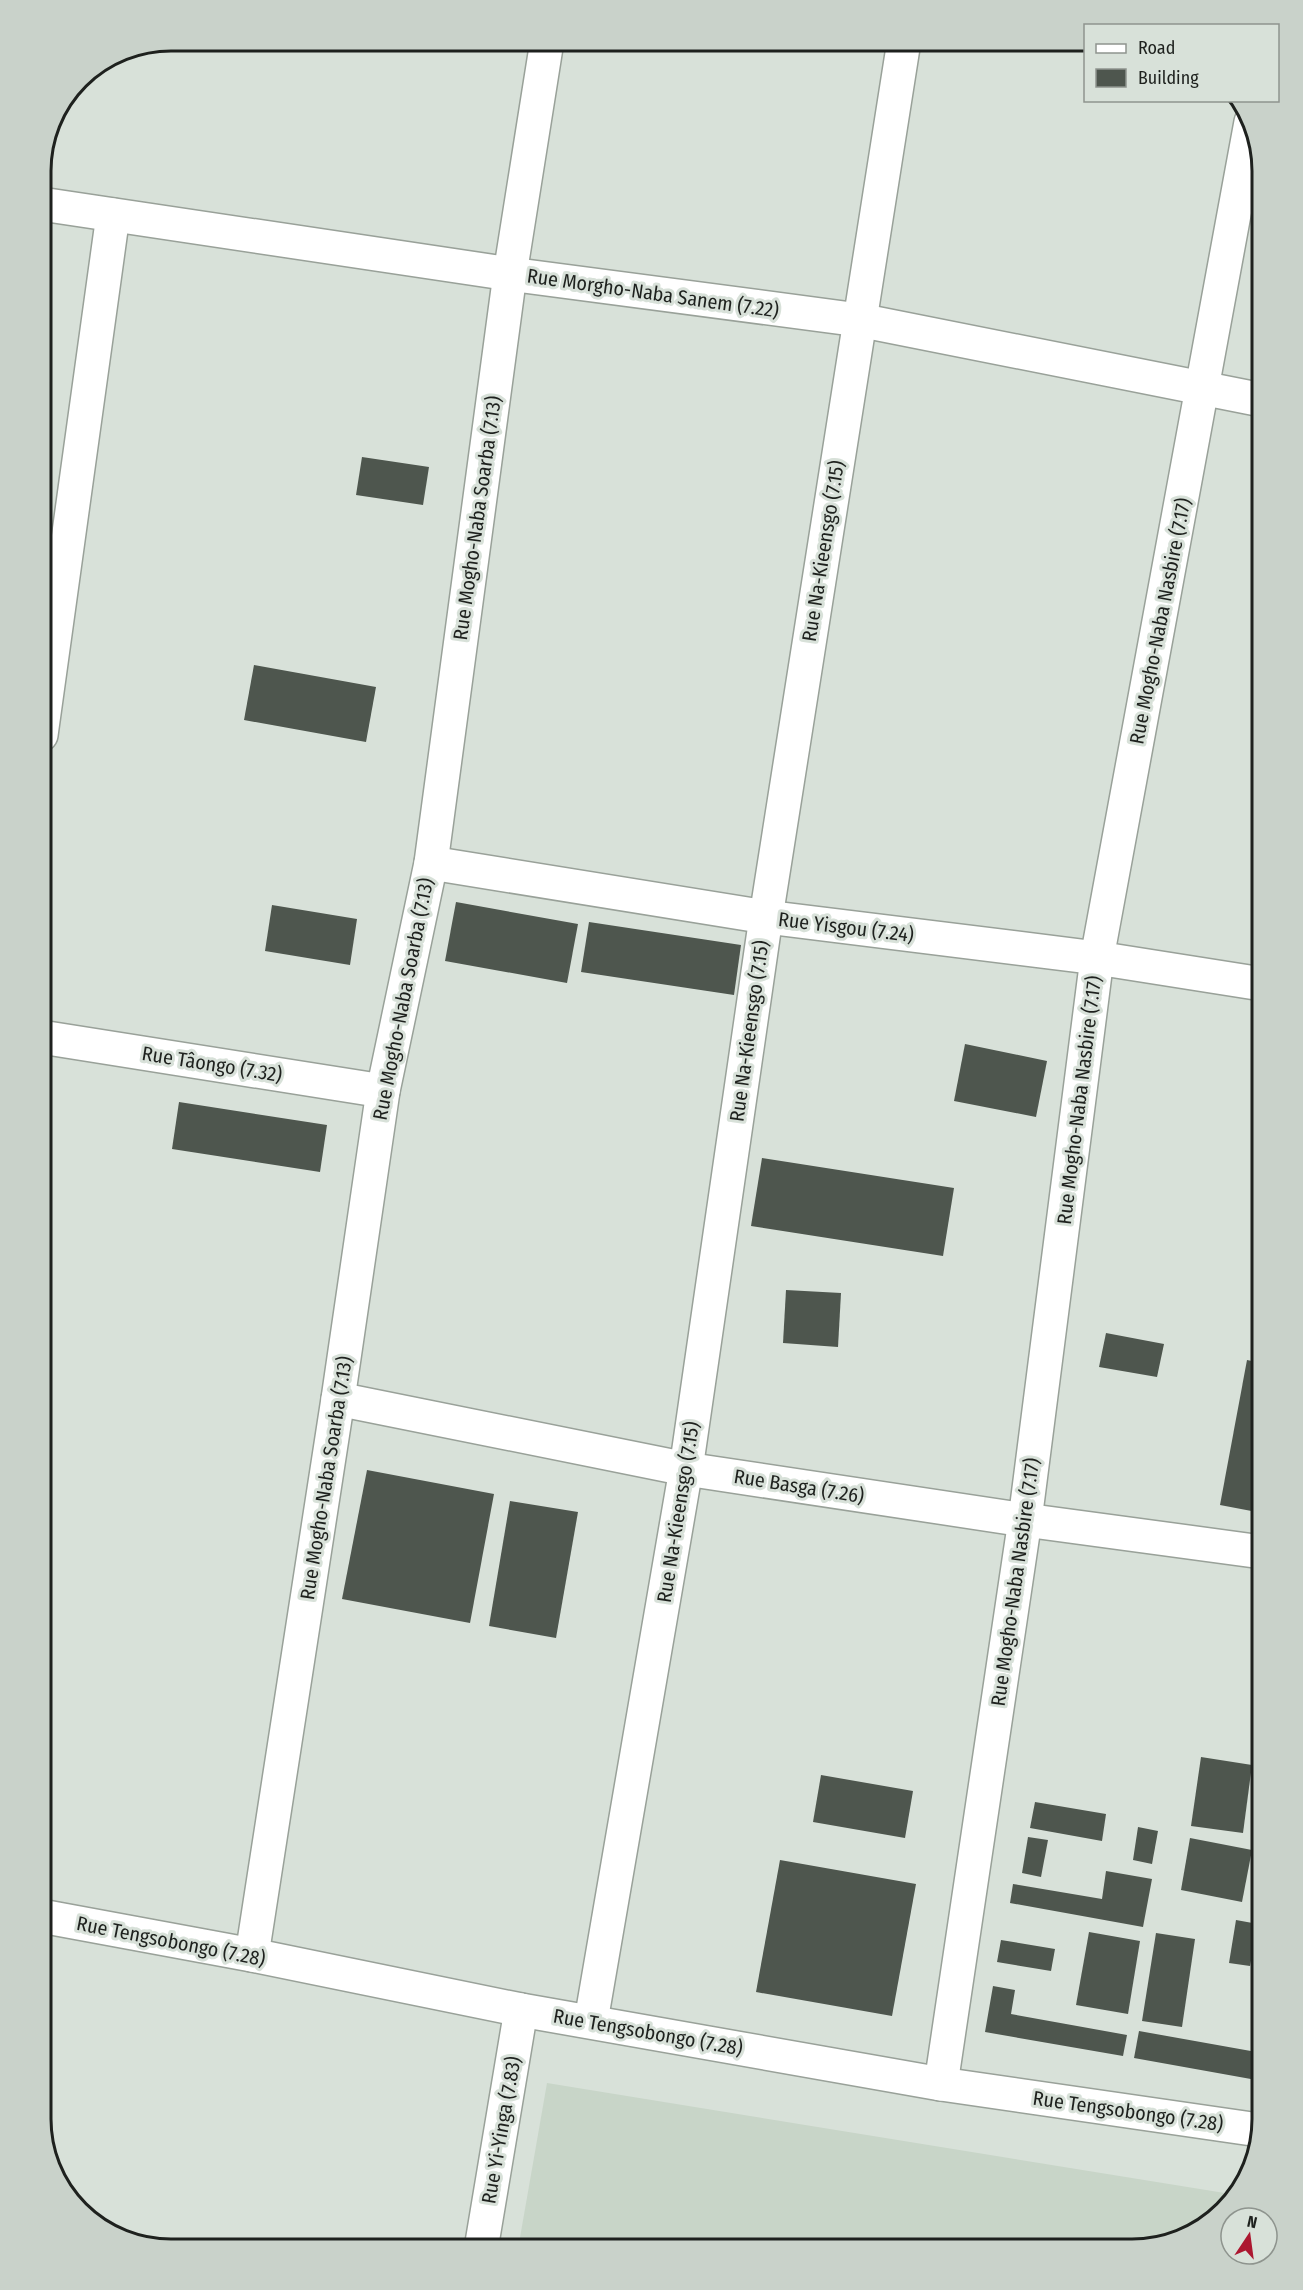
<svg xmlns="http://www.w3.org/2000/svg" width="1303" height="2290" font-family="'Fira Sans Condensed',sans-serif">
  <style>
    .built { fill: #c8d5c8 }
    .building { fill: #4e564e }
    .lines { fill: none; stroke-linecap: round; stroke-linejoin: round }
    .street-casing { stroke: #99a199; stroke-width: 36 }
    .street { stroke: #fff; stroke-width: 33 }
    .labels { text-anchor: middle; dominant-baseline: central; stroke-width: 6; stroke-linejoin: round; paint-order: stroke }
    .street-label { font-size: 20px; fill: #1e211e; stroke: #d8e1d9 }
    .rim { fill: none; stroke: #1e211e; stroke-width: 3 }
  </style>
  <rect width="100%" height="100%" fill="#d8e1d9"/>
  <polygon class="built" points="547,2083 1237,2195 1189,2236 1132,2249 518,2249"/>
  <g class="building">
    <polygon points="362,457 429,467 423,505 356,495"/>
    <polygon points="254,665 376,687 366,742 244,720"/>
    <polygon points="456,902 578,924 567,983 445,961"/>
    <polygon points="272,905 357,919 350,965 265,951"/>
    <polygon points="589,922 741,945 734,995 581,972"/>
    <polygon points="965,1044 1047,1061 1036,1117 954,1101"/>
    <polygon points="179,1102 327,1125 320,1172 172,1149"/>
    <polygon points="762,1158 954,1188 943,1256 751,1226"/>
    <polygon points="786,1290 841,1293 838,1347 783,1343"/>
    <polygon points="1106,1333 1164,1344 1157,1377 1099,1367"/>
    <polygon points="1247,1360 1262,1363 1262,1513 1220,1505"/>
    <polygon points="367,1470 494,1494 470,1623 342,1599"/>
    <polygon points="510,1501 578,1512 556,1638 489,1626"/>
    <polygon points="1201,1757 1252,1765 1243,1833 1191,1826"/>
    <polygon points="821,1775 913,1791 905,1838 813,1822"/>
    <polygon points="1035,1802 1106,1814 1102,1841 1030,1828"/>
    <polygon points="1138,1827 1158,1831 1152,1864 1133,1860"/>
    <polygon points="1028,1837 1048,1840 1041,1877 1022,1873"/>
    <polygon points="1190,1838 1252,1850 1242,1902 1181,1890"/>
    <polygon points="780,1860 916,1884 892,2016 756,1992"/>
    <polygon points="1106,1871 1152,1879 1143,1927 1010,1903 1013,1884 1102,1899"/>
    <polygon points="1236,1920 1258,1924 1250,1966 1229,1963"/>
    <polygon points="1089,1932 1140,1941 1128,2014 1076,2005"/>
    <polygon points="1156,1933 1195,1939 1182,2027 1142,2021"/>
    <polygon points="1001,1940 1055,1949 1051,1971 997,1962"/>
    <polygon points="993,1986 1015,1990 1011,2014 1127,2035 1123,2056 985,2032"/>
    <polygon points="1139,2031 1262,2053 1262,2081 1134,2058"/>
  </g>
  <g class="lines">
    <g class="street-casing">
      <g id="street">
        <polyline points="41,204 510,274 859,320 1262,400"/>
        <polyline points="41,735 113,215"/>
        <polyline points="431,863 766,917 1097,958 1262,984"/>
        <polyline points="41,1037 383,1091"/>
        <polyline points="338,1399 686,1469 1025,1520 1262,1552"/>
        <polyline points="41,1916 252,1955 521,2010 941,2084 1259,2130"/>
        <polyline points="252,1955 338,1399 383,1091 431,863 510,274 547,41"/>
        <polyline points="591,2021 686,1469 766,917 904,41"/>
        <polyline points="941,2084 1025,1520 1097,958 1251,122"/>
        <polyline points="481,2249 521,2010"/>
      </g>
    </g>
    <use href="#street" class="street"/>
  </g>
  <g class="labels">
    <g class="street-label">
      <text transform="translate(653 293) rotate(8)">Rue Morgho-Naba Sanem (7.22)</text>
      <text transform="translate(477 518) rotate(-82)">Rue Mogho-Naba Soarba (7.13)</text>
      <text transform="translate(823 551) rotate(-81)">Rue Na-Kieensgo (7.15)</text>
      <text transform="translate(1160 621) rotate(-79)">Rue Mogho-Naba Nasbire (7.17)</text>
      <text transform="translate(846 927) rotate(7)">Rue Yisgou (7.24)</text>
      <text transform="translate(403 999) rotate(-79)">Rue Mogho-Naba Soarba (7.13)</text>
      <text transform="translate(749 1031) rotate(-82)">Rue Na-Kieensgo (7.15)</text>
      <text transform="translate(212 1064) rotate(9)">Rue Tâongo (7.32)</text>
      <text transform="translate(1079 1100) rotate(-83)">Rue Mogho-Naba Nasbire (7.17)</text>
      <text transform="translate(326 1478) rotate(-81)">Rue Mogho-Naba Soarba (7.13)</text>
      <text transform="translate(799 1486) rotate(9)">Rue Basga (7.26)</text>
      <text transform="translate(678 1512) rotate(-81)">Rue Na-Kieensgo (7.15)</text>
      <text transform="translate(1015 1582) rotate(-82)">Rue Mogho-Naba Nasbire (7.17)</text>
      <text transform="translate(171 1941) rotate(11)">Rue Tengsobongo (7.28)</text>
      <text transform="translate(648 2032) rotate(10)">Rue Tengsobongo (7.28)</text>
      <text transform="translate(1128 2111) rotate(8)">Rue Tengsobongo (7.28)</text>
      <text transform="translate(501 2130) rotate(-80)">Rue Yi-Yinga (7.83)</text>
    </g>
  </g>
  <path d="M0 0H1303V2290H0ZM171 51H1132A120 120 0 0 1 1252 171V2119A120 120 0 0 1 1132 2239H171A120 120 0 0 1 51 2119V171A120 120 0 0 1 171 51Z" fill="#c9d2ca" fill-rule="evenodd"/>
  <path class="rim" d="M171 51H1132A120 120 0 0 1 1252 171V2119A120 120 0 0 1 1132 2239H171A120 120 0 0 1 51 2119V171A120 120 0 0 1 171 51Z"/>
  <rect x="1084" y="24" width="195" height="78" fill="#d8e1d9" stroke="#8e948e" stroke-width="1.5"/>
  <rect x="1096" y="44" width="30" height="9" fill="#ffffff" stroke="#8e948e" stroke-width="1.5"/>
  <text x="1138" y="54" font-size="18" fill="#1e211e">Road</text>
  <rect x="1096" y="69" width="30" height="18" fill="#4e564e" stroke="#8e948e" stroke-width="1.5"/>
  <text x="1138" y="84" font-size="18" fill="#1e211e">Building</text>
  <g transform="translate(1249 2236) rotate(13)"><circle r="28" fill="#d8e1d9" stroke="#8e948e" stroke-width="1.5"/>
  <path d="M0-4.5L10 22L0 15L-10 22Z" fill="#ac1730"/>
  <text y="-9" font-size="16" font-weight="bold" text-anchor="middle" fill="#1e211e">N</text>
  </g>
</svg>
